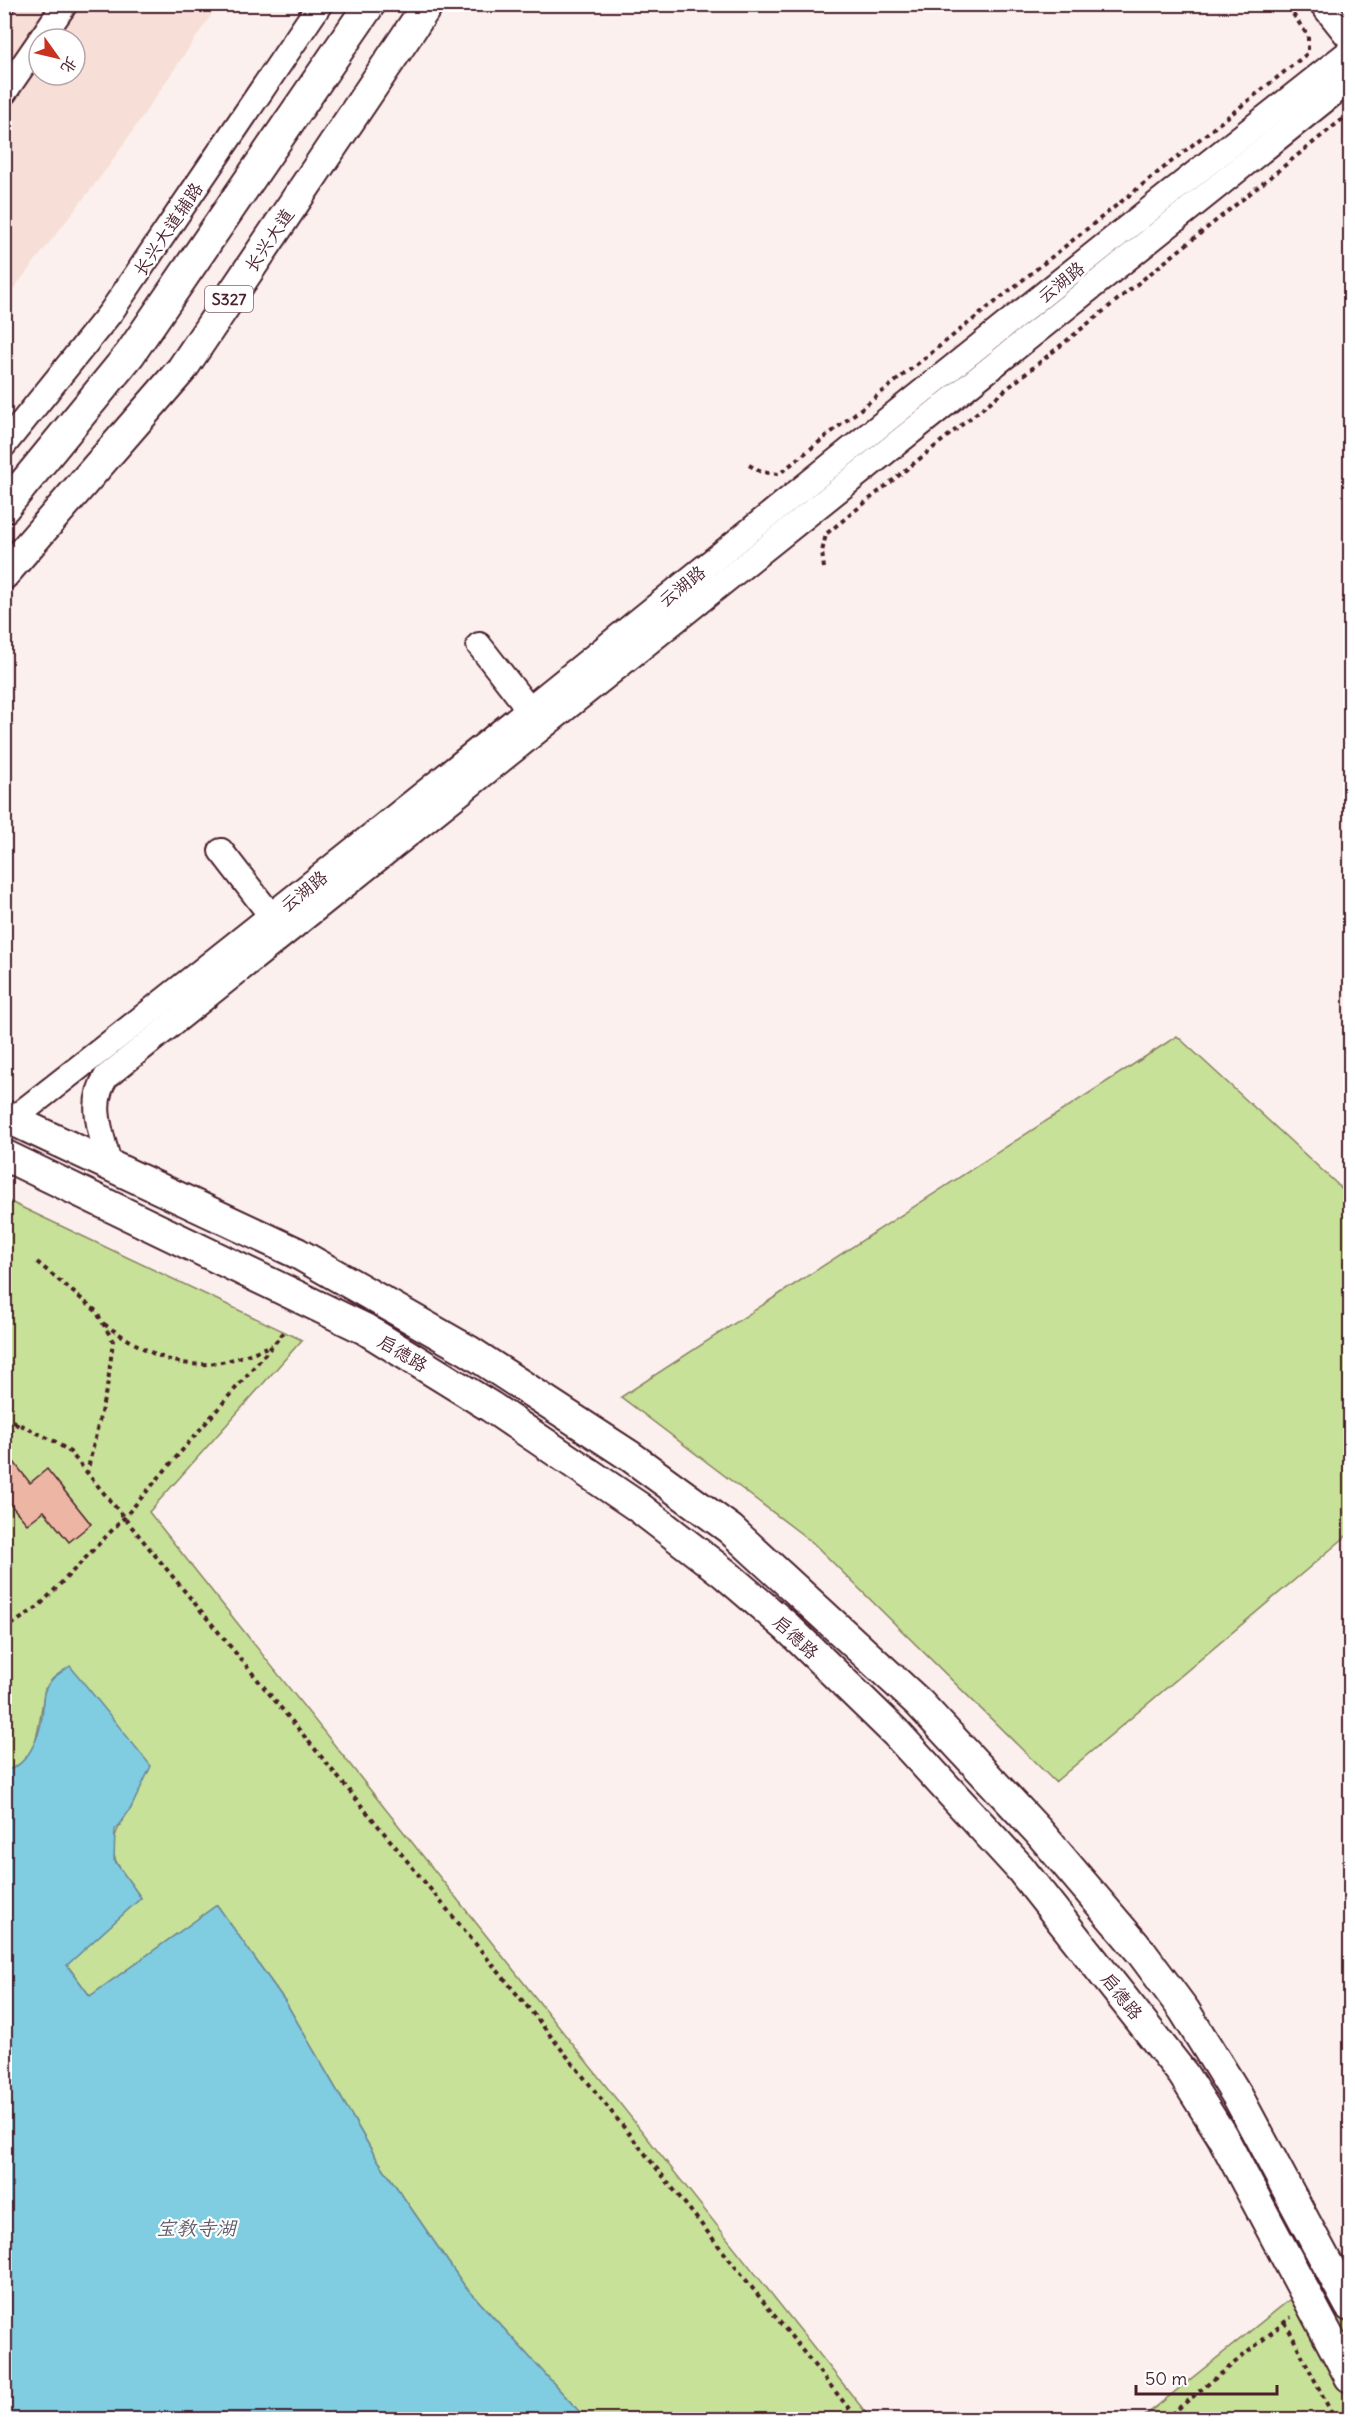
<svg xmlns="http://www.w3.org/2000/svg" width="1355" height="2424" font-family="Delius,'LXGW WenKai TC',sans-serif">
  <style>
    .built { fill: #f7ded7; fill-rule: evenodd }
    .green { fill: #c7e198; stroke: #888062; stroke-width: 1.5 }
    .water { fill: #80cce0; stroke: #6a8798; stroke-width: 1.5 }
    .building { fill: #edb5a3; stroke: #4a1f2b; stroke-width: 1.5 }
    .lines { fill: none; stroke-linecap: round; stroke-linejoin: round }
    .minor-casing { stroke: #4a1f2b; stroke-width: 28 }
    .major-casing { stroke: #4a1f2b; stroke-width: 34 }
    .path { stroke: #4a1f2b; stroke-width: 4; stroke-dasharray: 4.5 4.5; stroke-linecap: butt }
    .minor { stroke: #fff; stroke-width: 24 }
    .major { stroke: #fff; stroke-width: 30 }
    .labels { text-anchor: middle; dominant-baseline: central; stroke-width: 4.5; stroke-linejoin: round; paint-order: stroke }
    .shield { fill: #fff; stroke: #80626b; stroke-width: 1.5 }
    .shield-label { font-size: 16px; font-weight: bold; fill: #4a1f2b }
    .street-label { font-size: 18px; fill: #4a1f2b; stroke: #fff }
    .water-label { font-size: 20px; font-style: italic; fill: #5d5c6a; stroke: #fff }
  </style>
  <rect width="100%" height="100%" fill="#fbf0ed"/>
  <filter id="ink" filterUnits="userSpaceOnUse"><feTurbulence type="fractalNoise" baseFrequency=".0167" numOctaves="2"/><feDisplacementMap in="SourceGraphic" scale="12" xChannelSelector="R" yChannelSelector="G"/><feConvolveMatrix kernelMatrix="1 2 1 2 8 2 1 2 1" color-interpolation-filters="sRGB"/></filter>
  <g filter="url(#ink)">
    <path class="built" d="M5,5H218L108,167L5,300ZM39,39H75V75H39Z"/>
    <g class="green">
      <polygon points="1177,1036 1350,1196 1350,1533 1055,1782 812,1542 621,1397"/>
      <path d="M4,1199L302,1340L149,1512L871,2419H586L464,2285L375,2156L285,2001L217,1905L90,1996L67,1965L141,1898C113,1859 100,1851 131,1808L45,1689C39,1714 41,1767 5,1770Z"/>
      <polygon points="1350,2251 1350,2419 1141,2419"/>
    </g>
    <path class="water" d="M70,1666L151,1766L131,1808L115,1830L114,1860L141,1898L67,1965L90,1996L217,1905L285,2001L375,2156L464,2285L586,2419H5V1770C27,1768 40,1736 42,1716C44,1707 41,1696 46,1688C50,1678 62,1672 70,1666Z"/>
    <g class="building">
      <polygon points="4,4 18,4 4,25"/>
      <polygon points="7,1453 30,1483 47,1469 91,1524 69,1542 44,1511 27,1524 4,1497"/>
    </g>
    <g class="lines">
      <g class="minor-casing">
        <g id="minor">
          <polyline points="1322,4 1350,39"/>
          <polyline points="41,39 65,4"/>
          <polyline points="4,93 39,42"/>
          <polyline points="4,445 111,312 320,4"/>
          <polyline points="479,645 529,709"/>
          <polyline points="221,851 272,917"/>
          <path d="M13,1119C463,768 901,403 1350,51"/>
          <path d="M109,1164C102,1134 88,1105 106,1077L1350,80"/>
        </g>
      </g>
      <g class="major-casing">
        <g id="major">
          <polyline points="4,508 130,354 370,4"/>
          <polyline points="4,574 182,369 428,4"/>
          <polyline points="4,1116 297,1253 469,1351 630,1456 730,1529 919,1703 1039,1832 1141,1952 1184,2010 1238,2097 1350,2306"/>
          <polyline points="4,1155 365,1329 491,1407 637,1506 724,1573 787,1627 896,1733 1020,1868 1183,2074 1222,2136 1350,2377"/>
        </g>
      </g>
      <g class="path">
        <polyline points="749,465 761,472 779,474 1308,53 1308,36 1286,4"/>
        <polyline points="824,568 822,552 826,534 1350,113"/>
        <polyline points="37,1262 96,1311 113,1341 108,1382 87,1473"/>
        <path d="M104,1324C171,1369 197,1377 272,1345"/>
        <polyline points="4,1417 54,1441 70,1452 530,2010 858,2420"/>
        <polyline points="4,1440 18,1423"/>
        <polyline points="4,1630 39,1606 123,1519 285,1331"/>
        <polyline points="1285,2322 1335,2420"/>
        <polyline points="1164,2420 1291,2317"/>
      </g>
      <use href="#minor" class="minor"/>
      <use href="#major" class="major"/>
    </g>
  </g>
  <g class="labels">
    <rect class="shield" x="205" y="286" width="48" height="26" rx="4.5"/>
    <g class="shield-label">
      <text x="229" y="299">S327</text>
    </g>
    <g class="street-label">
      <text transform="translate(168 229) rotate(-56)">长兴大道辅路</text>
      <text transform="translate(269 240) rotate(-56)">长兴大道</text>
      <text transform="translate(1061 282) rotate(-39)">云湖路</text>
      <text transform="translate(682 586) rotate(-39)">云湖路</text>
      <text transform="translate(304 891) rotate(-39)">云湖路</text>
      <text transform="translate(403 1353) rotate(31)">启德路</text>
      <text transform="translate(796 1637) rotate(43)">启德路</text>
      <text transform="translate(1122 1996) rotate(52)">启德路</text>
    </g>
    <g class="water-label">
      <text x="196" y="2227">宝教寺湖</text>
    </g>
  </g>
  <rect width="1355" height="2424" fill="none" stroke="#fff" stroke-width="24"/>
  <rect x="12" y="12" width="1331" height="2400" fill="none" stroke="#4a1f2b" stroke-width="2" filter="url(#ink)"/>
  <g transform="translate(57 57) rotate(124)"><circle r="28" fill="#ffffff" stroke="#b7a5aa" stroke-width="1.5"/>
  <path d="M0-4.5L10 22L0 15L-10 22Z" fill="#c8321e"/>
  <text y="-9" font-size="16" font-weight="bold" text-anchor="middle" fill="#4a1f2b">北</text>
  </g>
  <path d="M1136 2385v9h141v-9" fill="none" stroke="#4a1f2b" stroke-width="3"/>
  <text x="1145" y="2385" font-size="18" fill="#4a1f2b" stroke="#ffffff" stroke-width="4.5" paint-order="stroke">50 m</text>
</svg>
